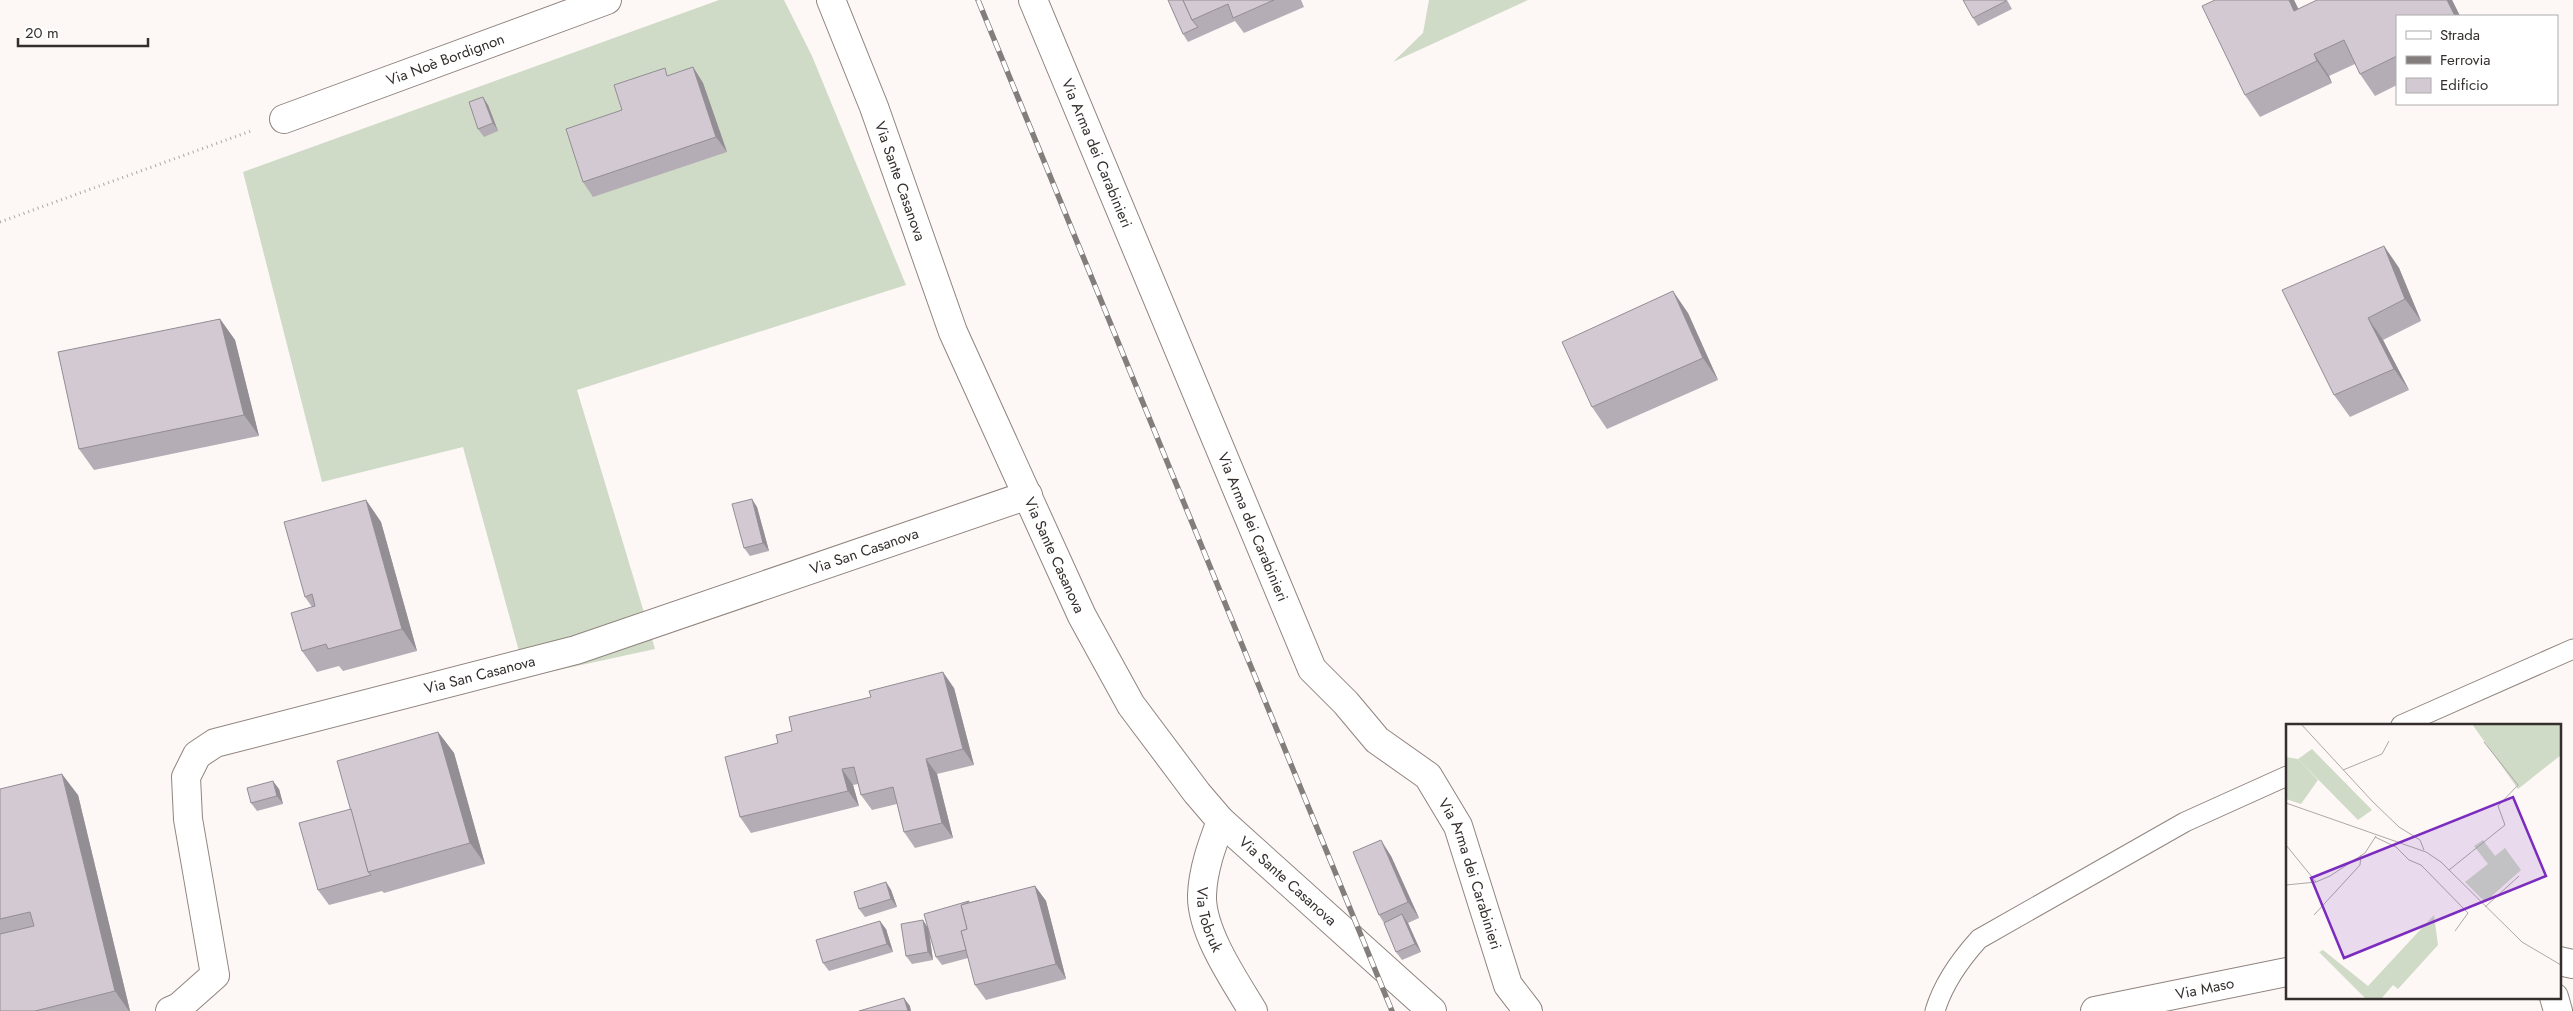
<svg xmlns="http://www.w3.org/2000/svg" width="2573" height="1011" font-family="Jost,sans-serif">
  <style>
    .grass { fill: #cfdbc6 }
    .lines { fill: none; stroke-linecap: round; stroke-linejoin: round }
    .service-casing { stroke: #90847e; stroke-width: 21 }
    .minor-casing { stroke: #90847e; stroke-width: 30 }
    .secondary-casing { stroke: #90847e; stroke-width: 30 }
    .path { stroke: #aca7a5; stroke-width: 3; stroke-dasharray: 1 4; stroke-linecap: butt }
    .service { stroke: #fff; stroke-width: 19 }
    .minor { stroke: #fff; stroke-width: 28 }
    .secondary { stroke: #fff; stroke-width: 28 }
    .rail-casing { stroke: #837e7c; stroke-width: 5.5 }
    .rail { stroke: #fff; stroke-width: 4; stroke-dasharray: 11; stroke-linecap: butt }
    .wall { fill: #b5adb5 }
    .shaded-wall { fill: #938d94 }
    .building { fill: #d2c9d3; stroke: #938d94 }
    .labels { text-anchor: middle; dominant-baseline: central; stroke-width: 4; stroke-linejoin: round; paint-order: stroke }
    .street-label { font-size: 15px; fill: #342f2d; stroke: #fff }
    .inset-road { fill: none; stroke: #ada8a6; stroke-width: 1 }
    .view { fill: #7b2cbf; fill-opacity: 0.15; stroke: #7b2cbf; stroke-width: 2.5 }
    .inset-edge { fill: none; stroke: #342f2d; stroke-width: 2.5 }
  </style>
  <rect width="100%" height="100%" fill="#fdf8f6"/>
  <g class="grass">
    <polygon points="719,0 784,0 812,56 906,285 577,390 655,649 526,677 463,447 322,482 243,172"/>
    <polygon points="1429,0 1528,0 1393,62 1423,33"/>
  </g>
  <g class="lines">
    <g class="service-casing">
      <g id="service">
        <polyline points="2401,725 2573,649"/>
        <path d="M1935,1011C1943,984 1960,960 1979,939L2185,822L2287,776"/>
      </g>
    </g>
    <g class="minor-casing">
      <g id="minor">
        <path id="s1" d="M1033,0L1312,669L1346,703L1377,740L1428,776L1458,826L1508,985L1528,1011"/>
        <path id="s2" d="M284,119L607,0"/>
        <path id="s3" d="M1221,821C1212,845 1203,869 1202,895C1201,932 1235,981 1253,1011"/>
        <polyline points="2559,961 2573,964"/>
        <polyline points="2554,997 2558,1011"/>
        <path id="s4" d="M170,1011L179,1007L215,975L188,819L186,777L197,755L215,743L576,650L1028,495"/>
        <path id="s5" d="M2095,1011L2287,972"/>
      </g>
    </g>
    <g class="secondary-casing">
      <g id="secondary">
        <path id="s6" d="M831,0L874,107L953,332L1082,616L1131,705L1197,793L1221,821L1432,1011"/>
      </g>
    </g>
    <polyline class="path" points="0,222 251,131"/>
    <use href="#service" class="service"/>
    <use href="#minor" class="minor"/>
    <use href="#secondary" class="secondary"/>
    <g class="rail-casing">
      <polyline id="rail" points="978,0 1392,1011"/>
    </g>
    <use href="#rail" class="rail"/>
  </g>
  <g class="wall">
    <polygon points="1168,0 1301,0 1304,7 1244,33 1235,21 1188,42 1183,34"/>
    <polygon points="2007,0 2012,9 1978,26 1973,18"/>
    <polygon points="2215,0 2294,0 2298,9 2452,0 2460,16 2397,16 2397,85 2375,96 2360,74 2355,64 2329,76 2332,83 2260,117 2245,95"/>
    <polygon points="693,67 703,83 727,152 593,197 583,182 622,110 670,75"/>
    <polygon points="488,105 498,131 484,137 478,129"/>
    <polygon points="2384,246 2399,268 2421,321 2383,340 2409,390 2350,417 2334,395"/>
    <polygon points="1688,313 1718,380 1607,429 1592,407"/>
    <polygon points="220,319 235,340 259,436 94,470 79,449"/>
    <polygon points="366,500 381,522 417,651 343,671 339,666 317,672 302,651 312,607 305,597"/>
    <polygon points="757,507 769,551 750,556 744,548"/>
    <polygon points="954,688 974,765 937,774 953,838 915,848 904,832 897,804 872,810 861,795 858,784 853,785 859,806 751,833 740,817 778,743"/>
    <polygon points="438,732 454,753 485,864 384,893 382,891 329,905 318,890 351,809"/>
    <polygon points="0,789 78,795 130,1011 0,1011"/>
    <polygon points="279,789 283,804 257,811 251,803"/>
    <polygon points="1391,856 1419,918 1408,923 1421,952 1402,960 1396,952 1384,923 1379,915"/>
    <polygon points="886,882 891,890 897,907 865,917 859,909"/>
    <polygon points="1035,886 1046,901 1066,979 986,1000 975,985 968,958 942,965 936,957 929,930 933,960 912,964 906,956 928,928 970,902"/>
    <polygon points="886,929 893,952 829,971 823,963"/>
  </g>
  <g class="shaded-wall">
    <polygon points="2289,0 2294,0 2310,32 2294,11"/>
    <polygon points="2447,0 2452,0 2460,16 2455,16"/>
    <polygon points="2314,54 2329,76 2332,83 2317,61"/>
    <polygon points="693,67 703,83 727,152 716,137"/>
    <polygon points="483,97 488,105 498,131 493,123"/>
    <polygon points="2384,246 2399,268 2421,321 2405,299"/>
    <polygon points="1673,291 1688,313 1718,380 1703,358"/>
    <polygon points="2368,318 2383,340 2409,390 2394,369"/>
    <polygon points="220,319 235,340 259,436 244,415"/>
    <polygon points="752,499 757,507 769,551 763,543"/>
    <polygon points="366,500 381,522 417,651 402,629"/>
    <polygon points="943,672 954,688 974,765 963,749"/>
    <polygon points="438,732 454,753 485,864 470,843"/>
    <polygon points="926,759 937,774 953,838 942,823"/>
    <polygon points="842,769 853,785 859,806 848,791"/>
    <polygon points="62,774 78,795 130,1011 129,1011 115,991"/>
    <polygon points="273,781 279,789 283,804 277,796"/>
    <polygon points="1381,840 1391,856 1419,918 1408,902"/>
    <polygon points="886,882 891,890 897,907 891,899"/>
    <polygon points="1035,886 1046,901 1066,979 1056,964"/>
    <polygon points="1402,914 1408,923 1421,952 1415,944"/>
    <polygon points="923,920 928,928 933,960 928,952"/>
    <polygon points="880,921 886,929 893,952 887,944"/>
    <polygon points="904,998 910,1006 911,1011 908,1011"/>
  </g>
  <g class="building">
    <polygon points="1168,0 1183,0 1192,20 1198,27 1183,34"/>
    <polygon points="1183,0 1274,0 1233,18 1228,4 1192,20"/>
    <polygon points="1963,0 2006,0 2006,1 1973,18"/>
    <polygon points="2215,0 2289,0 2294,11 2317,0 2447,0 2455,16 2397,16 2397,56 2360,74 2344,40 2314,54 2317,61 2245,95 2202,6"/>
    <polygon points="693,67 716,137 583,182 566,129 622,110 614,85 665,68 667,76"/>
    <polygon points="483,97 493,123 478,129 469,102"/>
    <polygon points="2384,246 2405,299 2368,318 2394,369 2334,395 2282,290"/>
    <polygon points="1673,291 1703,358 1592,407 1562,342"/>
    <polygon points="220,319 244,415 79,449 58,352"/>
    <polygon points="752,499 763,543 744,548 732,504"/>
    <polygon points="366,500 402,629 328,649 326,644 302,651 291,613 315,606 312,594 305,597 284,522"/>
    <polygon points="943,672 963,749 926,759 942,823 904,832 893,787 861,795 854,767 842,769 848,791 740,817 725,757 778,743 776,735 792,731 789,717 871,697 869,691"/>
    <polygon points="438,732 470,843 368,872 337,761"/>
    <polygon points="62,774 115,991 35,1011 0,1011 0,934 34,926 30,912 0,919 0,789"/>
    <polygon points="273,781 277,796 251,803 247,788"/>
    <polygon points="351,809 368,872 371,875 318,890 299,823"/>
    <polygon points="1381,840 1408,902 1379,915 1353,852"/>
    <polygon points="886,882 891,899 859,909 854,892"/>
    <polygon points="1035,886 1056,964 975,985 961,931 967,929 961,905"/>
    <polygon points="969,901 969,902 961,905 967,929 961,931 966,950 936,957 924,914"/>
    <polygon points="1402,914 1415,944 1396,952 1384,923"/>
    <polygon points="923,920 928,952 906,956 901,924"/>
    <polygon points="880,921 887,944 823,963 816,940"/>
    <polygon points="904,998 908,1011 859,1011"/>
  </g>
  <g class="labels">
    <g class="street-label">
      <text stroke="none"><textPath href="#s2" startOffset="172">Via Noè Bordignon</textPath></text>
      <text stroke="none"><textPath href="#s1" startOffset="166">Via Arma dei Carabinieri</textPath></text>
      <text stroke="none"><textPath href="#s6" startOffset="194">Via Sante Casanova</textPath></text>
      <text stroke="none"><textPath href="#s1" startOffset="571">Via Arma dei Carabinieri</textPath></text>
      <text stroke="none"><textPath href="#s4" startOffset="982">Via San Casanova</textPath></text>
      <text stroke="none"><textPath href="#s6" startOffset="599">Via Sante Casanova</textPath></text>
      <text stroke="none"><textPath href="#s4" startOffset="578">Via San Casanova</textPath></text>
      <text stroke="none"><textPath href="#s1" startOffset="991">Via Arma dei Carabinieri</textPath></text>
      <text stroke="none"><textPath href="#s6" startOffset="1004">Via Sante Casanova</textPath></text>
      <text stroke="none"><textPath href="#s3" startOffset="102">Via Tobruk</textPath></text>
      <text stroke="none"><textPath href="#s5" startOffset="112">Via Maso</textPath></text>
    </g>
  </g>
  <g transform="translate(2286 724)">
    <rect width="275" height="275" fill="#fdf8f6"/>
    <path d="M186,0H275V31L232,65ZM26,25L86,86L72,96L12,35ZM197,116L209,132L219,124L235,146L199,178L179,158L202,140L188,122ZM148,191L152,221L112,265L107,261L95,275H80L33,228L37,226L82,262Z" fill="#cfdbc6"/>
    <path d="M0,33L12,35L32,56L15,80L0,75Z" fill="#cfdbc6"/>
    <path class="inset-road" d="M15,0L87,78L113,103L134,116L138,126M57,46L96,30L103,17M0,79L140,128L155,138L236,218L275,241M89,113L110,123L123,136L135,141L182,189L169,207M0,121L30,158M163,146L219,101L212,82L232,61L198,18M0,161L30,158L44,152L79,129L90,112M199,183L233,152M28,191L74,141L75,131"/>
    <path class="view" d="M227,73L260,152L58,234L25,154Z"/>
    <rect width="275" height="275" class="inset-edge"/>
  </g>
  <rect x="2396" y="15" width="162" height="90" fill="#ffffff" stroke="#aeacab"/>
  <rect x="2406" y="31" width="25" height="8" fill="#ffffff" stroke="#aeacab"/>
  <text x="2440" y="40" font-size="15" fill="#342f2d">Strada</text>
  <rect x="2406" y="56" width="25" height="8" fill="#837e7c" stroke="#aeacab"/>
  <text x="2440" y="65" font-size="15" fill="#342f2d">Ferrovia</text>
  <rect x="2406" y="78" width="25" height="15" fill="#d2c9d3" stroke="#aeacab"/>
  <text x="2440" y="90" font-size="15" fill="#342f2d">Edificio</text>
  <path d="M18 38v8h130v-8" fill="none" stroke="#342f2d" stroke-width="2.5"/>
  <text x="25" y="38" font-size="15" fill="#342f2d" stroke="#ffffff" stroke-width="4" paint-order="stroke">20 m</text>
</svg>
